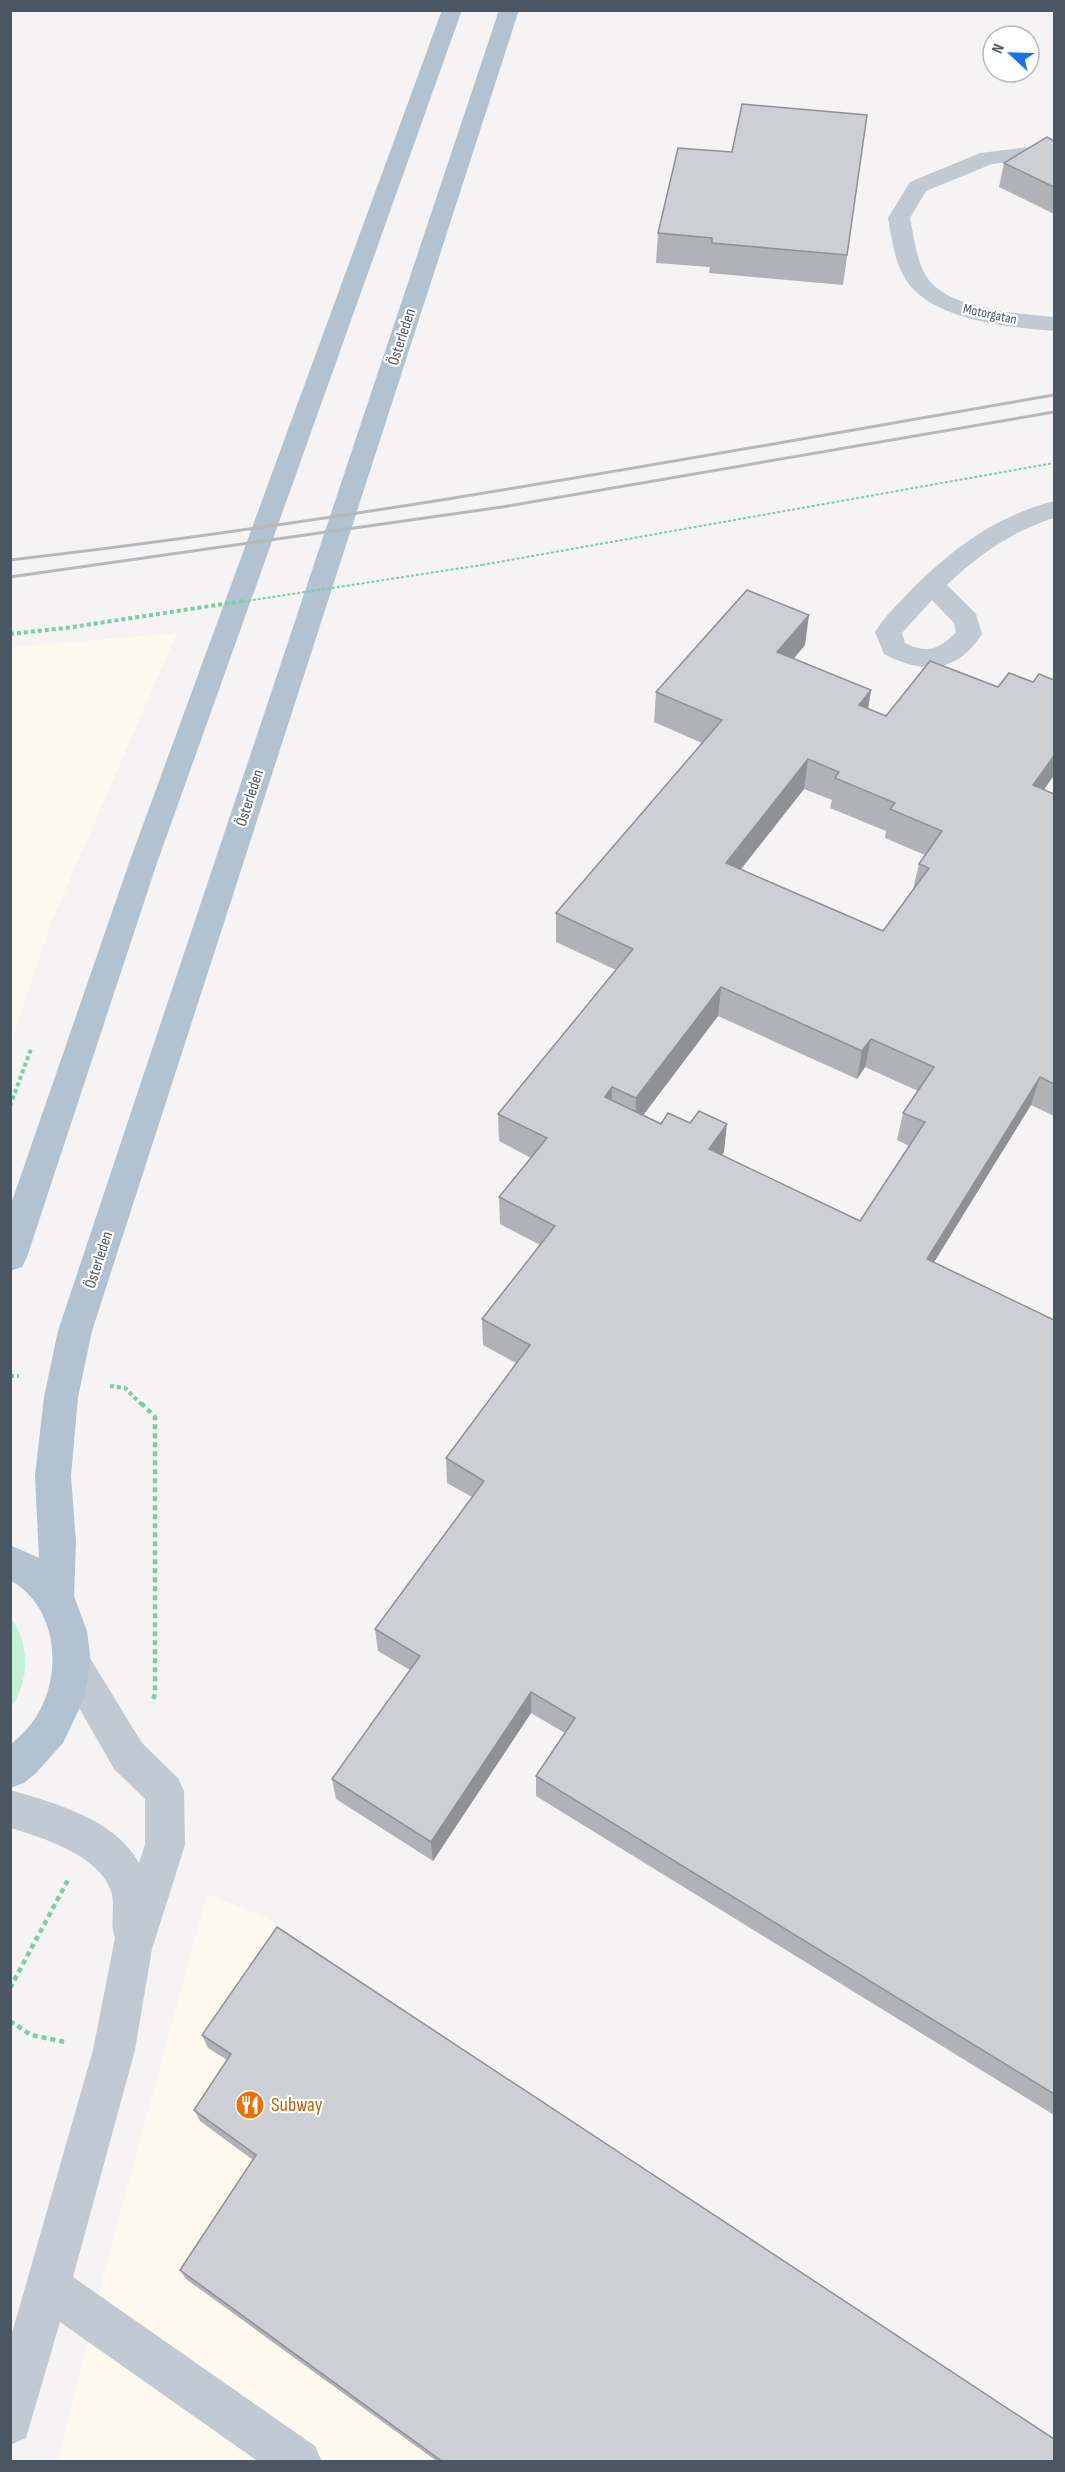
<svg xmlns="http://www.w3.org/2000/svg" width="1065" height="2472" font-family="'Sofia Sans Condensed',sans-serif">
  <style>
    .commercial { fill: #fdf9ef }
    .green { fill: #c3f1d5 }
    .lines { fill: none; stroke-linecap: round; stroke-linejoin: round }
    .path-far2 { stroke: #7ad0a6; stroke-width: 2; stroke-dasharray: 3 2; stroke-linecap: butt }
    .path-far1 { stroke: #7ad0a6; stroke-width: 4; stroke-dasharray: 4 3; stroke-linecap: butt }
    .path { stroke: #7ad0a6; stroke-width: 4.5; stroke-dasharray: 5 4; stroke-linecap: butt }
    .minor { fill: #c1cad2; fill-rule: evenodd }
    .major { fill: #b3c2d1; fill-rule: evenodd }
    .rail { stroke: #b5b8bd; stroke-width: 3 }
    .path-bridge-far1 { stroke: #7ad0a6; stroke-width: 2; stroke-dasharray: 3 2; stroke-linecap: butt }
    .path-bridge { stroke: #7ad0a6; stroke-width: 4; stroke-dasharray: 4 3; stroke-linecap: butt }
    .wall { fill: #b0b2b7; fill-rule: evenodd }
    .shaded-wall { fill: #909195 }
    .building { fill: #cdcfd5; stroke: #909195; stroke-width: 1.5; fill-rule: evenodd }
    .labels { text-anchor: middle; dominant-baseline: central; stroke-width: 4.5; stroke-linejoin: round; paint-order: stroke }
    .far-street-label { font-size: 14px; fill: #4a5661; stroke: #fff }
    .street-label { font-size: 16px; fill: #4a5661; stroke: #fff }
    .near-food-label { font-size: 20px; fill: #c56008; stroke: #fff; text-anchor: start }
  </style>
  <rect width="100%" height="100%" fill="#f5f3f3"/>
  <g class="commercial">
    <polygon points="177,633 52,921 11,1042 11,647"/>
    <polygon points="207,1894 264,1917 1054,2442 1054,2462 58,2462 107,2261"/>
  </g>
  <path class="green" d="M10,1617C30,1642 30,1682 11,1707Z"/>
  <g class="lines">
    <polyline class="path-far2" points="482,565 1054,463"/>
    <g class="path-far1">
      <polyline points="10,634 66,628"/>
      <polyline points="10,1106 31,1049"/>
      <polyline points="10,1376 19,1376"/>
      <polyline points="110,1386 125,1388 142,1405"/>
    </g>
    <g class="path">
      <polyline points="141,1403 155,1417 155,1694 152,1703"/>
      <polyline points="10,1988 68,1880"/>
      <polyline points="10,2021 31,2035 65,2042"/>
    </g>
    <g class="minor">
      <path d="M1054,144V156L992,164L926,191L910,218C914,237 916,259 926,276C947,310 1018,313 1054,317V331C1011,328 931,320 906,280C894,261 892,239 888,218L910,182L980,153Z"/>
      <path d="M1054,501V518C1013,531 979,554 947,585L976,614L982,634C957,674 922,674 884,654L875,632C884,617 899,603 911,590C952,549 996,516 1054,501ZM932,600L954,623L956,632C939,650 927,654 905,643L902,633Z"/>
      <path d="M72,1644L85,1650L142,1743L178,1778L184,1791L185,1845L152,1949L135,2050L73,2277L315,2446L322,2462H259L60,2322L26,2438L10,2445V2340L93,2050L115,1938C109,1923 116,1907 111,1891C100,1856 42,1837 10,1828V1790C55,1803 115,1819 139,1863L145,1845V1799L114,1769L53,1662L59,1650Z"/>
    </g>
    <g class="major">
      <polygon points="442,10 462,10 157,863 27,1257 22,1267 10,1271 10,1207 129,863"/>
      <path d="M499,10H519L92,1331L78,1397L71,1476L76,1542L74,1596L87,1631L90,1654L88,1678L83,1701L63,1743L36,1773L24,1783L10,1788V1745C22,1735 33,1724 40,1710C63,1667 55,1605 10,1580V1545L39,1558L35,1476L44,1397L58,1331Z"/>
    </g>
    <g class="rail">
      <path d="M10,560C360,520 707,455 1054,395"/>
      <polyline points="10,577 502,507 1054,412"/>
    </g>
    <polyline class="path-bridge-far1" points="233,603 482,565"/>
    <polyline class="path-bridge" points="66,628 243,601"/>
  </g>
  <g class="wall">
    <polygon points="1054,141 1054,214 999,187 1004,163"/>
    <polygon points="863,144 843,285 709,273 710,267 656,263 658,233 732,152"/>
    <path d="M805,645L794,658L871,690L868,709L886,716L998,687L1054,680V775L1044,790L1054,794V1116L1031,1105L934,1262L1054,1320V2115L536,1796V1776L565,1733L531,1713L433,1861L336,1799L332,1779L410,1670L378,1651L375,1629L472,1497L447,1483L446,1458L516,1363L483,1345L482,1319L540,1245L500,1224L499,1197L531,1158L499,1141L498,1114L616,970L556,942V913L702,743L654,722L656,692ZM804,789L832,800L830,808L886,831L885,838L925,855L919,864L913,889L883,931L741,869ZM718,1016L857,1079L865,1067L918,1091L903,1113L897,1140L909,1146L860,1221L722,1155L724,1152L643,1115Z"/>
    <polygon points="202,2035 1054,2462 438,2462 186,2279 180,2270 253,2160 200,2121 194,2110 227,2060 208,2048"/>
  </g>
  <g class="shaded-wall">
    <polygon points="809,615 805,645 774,682 777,652"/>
    <polygon points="871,690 866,720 859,705"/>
    <polygon points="1054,756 1054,775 1026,815 1033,785"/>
    <polygon points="808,759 804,789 723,892 726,863"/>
    <polygon points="721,987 718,1016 635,1126 636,1098"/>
    <polygon points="871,1039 865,1067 857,1079 862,1051"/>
    <polygon points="1040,1077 1031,1105 920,1285 927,1259"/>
    <polygon points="612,1087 611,1115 605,1097"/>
    <polygon points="727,1124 724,1152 706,1176 709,1149"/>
    <polygon points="531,1692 531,1713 433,1861 431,1842"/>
  </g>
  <g class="building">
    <polygon points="742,104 867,115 847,255 712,243 712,238 658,233 678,148 732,152"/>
    <polygon points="1047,137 1054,141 1054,187 1004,163"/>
    <path d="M747,590L809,615L777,652L871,690L859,705L886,716L930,661L998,687L1009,673L1033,682L1039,674L1054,680V756L1033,785L1054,794V1084L1040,1077L927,1259L1054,1320V2094L536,1776L575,1718L531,1692L431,1842L332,1779L420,1656L375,1629L484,1481L446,1458L530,1345L482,1319L555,1226L499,1197L547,1138L498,1114L633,949L556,913L722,720L656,692ZM808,759L839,772L835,778L895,803L890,809L942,831L919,864L929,868L883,931L726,863ZM721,987L862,1051L871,1039L934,1067L903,1113L925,1122L860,1221L709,1149L727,1124L699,1111L690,1123L668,1113L661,1124L605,1097L612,1087L636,1098Z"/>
    <polygon points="277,1927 1054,2439 1054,2462 443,2462 180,2270 256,2155 194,2110 231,2054 202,2035"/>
  </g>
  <defs>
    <g id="restaurant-disc" transform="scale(1.5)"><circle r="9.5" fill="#e8710a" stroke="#fff"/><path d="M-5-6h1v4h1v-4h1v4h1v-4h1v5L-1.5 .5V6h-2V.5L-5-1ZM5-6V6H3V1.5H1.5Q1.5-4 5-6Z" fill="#fff"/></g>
  </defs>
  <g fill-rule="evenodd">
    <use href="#restaurant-disc" x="250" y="2105"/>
  </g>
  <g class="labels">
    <g class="far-street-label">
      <text transform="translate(990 314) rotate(12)">Motorgatan</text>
    </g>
    <g class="street-label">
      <text transform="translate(402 337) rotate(-72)">Österleden</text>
      <text transform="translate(250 798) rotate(-72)">Österleden</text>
      <text transform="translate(99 1260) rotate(-72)">Österleden</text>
    </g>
    <g class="near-food-label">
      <text x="271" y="2105">Subway</text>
    </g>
  </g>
  <rect width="1065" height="2472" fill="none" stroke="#4a5661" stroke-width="24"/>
  <g transform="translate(1011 54) rotate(292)"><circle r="28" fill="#ffffff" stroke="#b7bbc0" stroke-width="1.5"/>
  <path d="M0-4.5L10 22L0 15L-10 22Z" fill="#1a73e8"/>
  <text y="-9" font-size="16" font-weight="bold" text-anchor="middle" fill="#4a5661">N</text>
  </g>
</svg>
